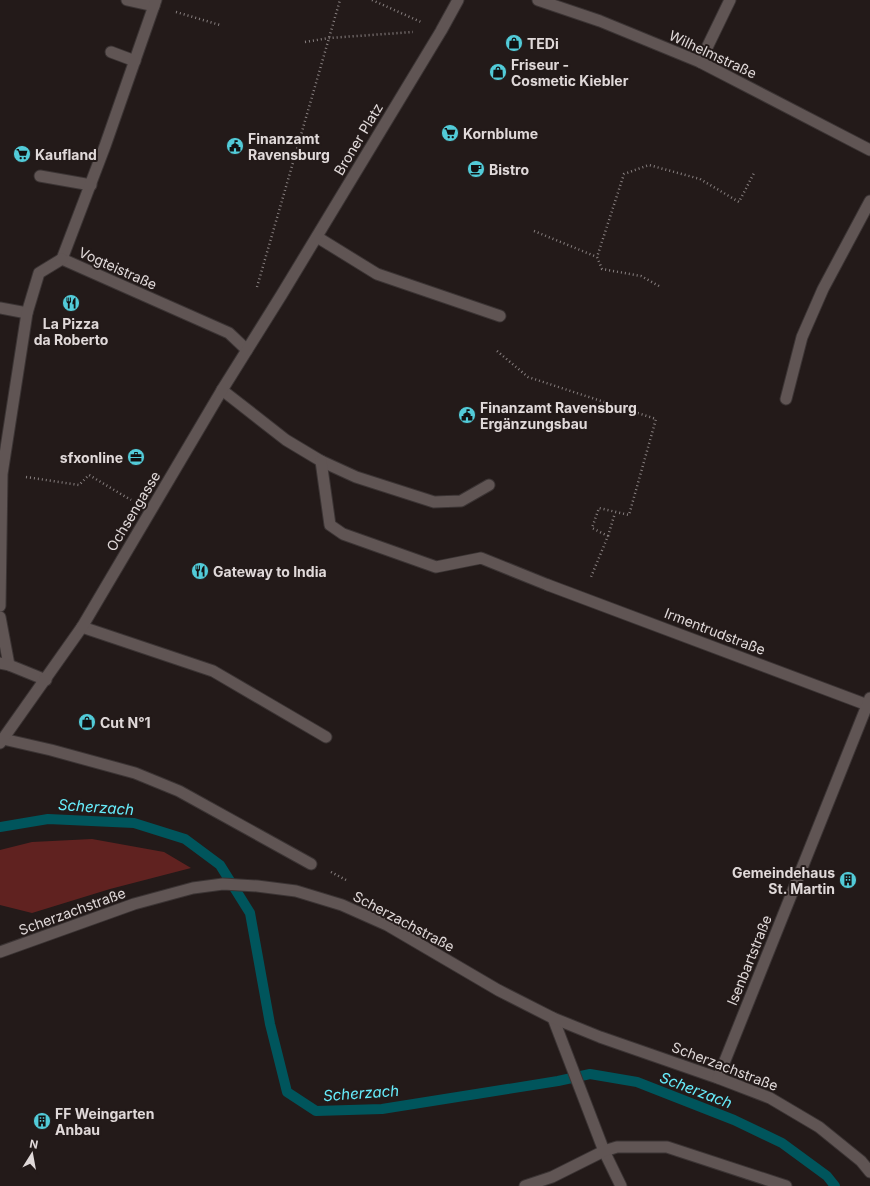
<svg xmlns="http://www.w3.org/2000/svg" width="870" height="1186" font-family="Inter,sans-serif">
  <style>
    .green { fill: #602220 }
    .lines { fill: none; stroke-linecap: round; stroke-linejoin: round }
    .stream { stroke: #00555c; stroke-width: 10 }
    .service-casing { stroke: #3b3434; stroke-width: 13 }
    .pedestrian-casing { stroke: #3b3434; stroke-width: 13 }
    .minor-casing { stroke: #3b3434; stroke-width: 13 }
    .path { stroke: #888080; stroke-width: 2.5; stroke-dasharray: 1 3; stroke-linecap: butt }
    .service { stroke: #605554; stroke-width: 11 }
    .pedestrian { stroke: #605554; stroke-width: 11 }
    .minor { stroke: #605554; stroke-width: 11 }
    .labels { text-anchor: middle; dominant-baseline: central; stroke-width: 4; stroke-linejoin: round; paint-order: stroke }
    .poi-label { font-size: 14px; font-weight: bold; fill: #e0d9d9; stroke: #231a19; text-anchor: start }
    .street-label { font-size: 14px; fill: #e0d9d9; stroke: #231a19 }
    .water-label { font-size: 15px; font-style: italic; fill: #67edfc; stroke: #231a19 }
  </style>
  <rect width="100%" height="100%" fill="#231a19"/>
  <polygon class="green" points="92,839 164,852 191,868 110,889 32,913 0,905 0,850 32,842"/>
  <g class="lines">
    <polyline class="stream" points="0,827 48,819 134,823 185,839 220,865 250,913 270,1024 287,1092 316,1111 382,1109 558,1081 590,1074 637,1082 734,1120 782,1143 827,1176 835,1186"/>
    <g class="service-casing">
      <g id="service">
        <polyline points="111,52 135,61"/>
        <polyline points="700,62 730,0"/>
        <polyline points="40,176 91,185"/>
        <polyline points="317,237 377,274 500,316"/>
        <polyline points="222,390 286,440 321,461 356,477 434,502 461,501 489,485"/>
        <polyline points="321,461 330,525 343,534 436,567 481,558 548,585"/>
        <polyline points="82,627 213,671 326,737"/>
        <polyline points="553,1018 604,1151 621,1186"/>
        <polyline points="525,1186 552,1177 604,1151 617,1147 667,1147 786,1186"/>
      </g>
    </g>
    <g class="pedestrian-casing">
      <g id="pedestrian">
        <polyline points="127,0 154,6"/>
        <polyline points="3,739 51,750 135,773 179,791 311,864"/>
      </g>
    </g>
    <g class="minor-casing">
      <g id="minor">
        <polyline points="538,0 600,21 700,62 870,150"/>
        <polyline points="62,259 105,146 156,0"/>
        <polyline points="62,259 229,333 247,350"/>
        <polyline points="0,308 27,313"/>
        <polyline points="786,399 802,337 823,289 870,201"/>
        <polyline points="548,585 870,706"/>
        <polyline points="0,606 2,474 27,313 39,273 62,259"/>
        <polyline points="0,617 9,665"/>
        <polyline points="0,663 9,665 46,680"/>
        <polyline points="0,743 82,627 222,390 282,294 441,31 458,0"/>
        <polyline points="0,952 134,904 193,888 223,884 257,886 296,891 342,905 387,925 498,990 553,1018 600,1037 718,1078 770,1098 819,1127 861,1161 870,1172"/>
        <polyline points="718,1078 870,698"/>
      </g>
    </g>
    <g class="path">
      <polyline points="372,0 421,22"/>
      <polyline points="176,12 220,25"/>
      <polyline points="305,42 329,38 413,32"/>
      <polyline points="534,231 597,257"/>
      <polyline points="659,286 641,276 602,269 597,257 624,174 649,165 700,179 739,202 754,173"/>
      <polyline points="257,287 340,0"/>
      <polyline points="497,351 528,377 656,419 629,515 599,508 592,528 608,536 591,577"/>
      <polyline points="26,477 79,485 89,475 131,500"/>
      <polyline points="608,536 615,513"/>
      <polyline points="331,872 348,881"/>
    </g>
    <use href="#service" class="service"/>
    <use href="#pedestrian" class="pedestrian"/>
    <use href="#minor" class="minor"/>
  </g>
  <defs>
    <g id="shop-disc" transform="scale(0.9)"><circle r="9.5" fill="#52cbd8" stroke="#231a19"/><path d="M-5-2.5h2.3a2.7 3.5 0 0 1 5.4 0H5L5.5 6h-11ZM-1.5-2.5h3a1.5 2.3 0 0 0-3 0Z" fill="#111"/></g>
    <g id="supermarket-disc" transform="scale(0.9)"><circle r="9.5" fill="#52cbd8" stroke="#231a19"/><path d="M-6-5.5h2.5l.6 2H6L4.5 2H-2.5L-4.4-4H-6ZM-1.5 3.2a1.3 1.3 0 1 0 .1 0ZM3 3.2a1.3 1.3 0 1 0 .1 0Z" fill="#111"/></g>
    <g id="civic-disc" transform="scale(0.9)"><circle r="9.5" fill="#52cbd8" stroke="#231a19"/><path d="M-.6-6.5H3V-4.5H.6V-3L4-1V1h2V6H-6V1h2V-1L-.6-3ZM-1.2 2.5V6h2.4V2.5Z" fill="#111"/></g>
    <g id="cafe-disc" transform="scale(0.9)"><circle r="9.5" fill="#52cbd8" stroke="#231a19"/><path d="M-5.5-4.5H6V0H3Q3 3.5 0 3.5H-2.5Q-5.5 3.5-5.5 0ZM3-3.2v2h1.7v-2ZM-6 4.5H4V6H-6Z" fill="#111"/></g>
    <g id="restaurant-disc" transform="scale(0.9)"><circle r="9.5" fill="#52cbd8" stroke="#231a19"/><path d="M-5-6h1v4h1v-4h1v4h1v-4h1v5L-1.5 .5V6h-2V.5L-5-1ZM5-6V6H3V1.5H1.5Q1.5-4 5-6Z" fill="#111"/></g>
    <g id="office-disc" transform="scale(0.9)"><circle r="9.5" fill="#52cbd8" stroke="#231a19"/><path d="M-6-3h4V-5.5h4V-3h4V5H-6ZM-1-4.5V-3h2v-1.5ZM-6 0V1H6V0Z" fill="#111"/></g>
    <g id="building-disc" transform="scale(0.9)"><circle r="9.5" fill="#52cbd8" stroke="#231a19"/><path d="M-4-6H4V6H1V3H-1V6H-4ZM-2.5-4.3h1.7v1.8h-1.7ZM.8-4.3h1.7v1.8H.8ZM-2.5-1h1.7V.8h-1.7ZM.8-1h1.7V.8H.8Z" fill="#111"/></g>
  </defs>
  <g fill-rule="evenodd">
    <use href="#shop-disc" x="514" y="43"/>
    <use href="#shop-disc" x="498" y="72"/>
    <use href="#supermarket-disc" x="450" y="133"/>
    <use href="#civic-disc" x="235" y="146"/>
    <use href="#supermarket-disc" x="22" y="154"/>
    <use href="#cafe-disc" x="476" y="169"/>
    <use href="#restaurant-disc" x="71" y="303"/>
    <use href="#civic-disc" x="467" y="415"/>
    <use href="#office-disc" x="136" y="457"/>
    <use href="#restaurant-disc" x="200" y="571"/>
    <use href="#shop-disc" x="87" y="722"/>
    <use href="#building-disc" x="848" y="880"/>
    <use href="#building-disc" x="42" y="1121"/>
  </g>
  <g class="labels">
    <g class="poi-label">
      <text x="527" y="43">TEDi</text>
      <text x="511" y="64">Friseur -<tspan x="511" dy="16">Cosmetic Kiebler</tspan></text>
      <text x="463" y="133">Kornblume</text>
      <text x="248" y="138">Finanzamt<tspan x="248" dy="16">Ravensburg</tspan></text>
      <text x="35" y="154">Kaufland</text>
      <text x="489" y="169">Bistro</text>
      <text x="71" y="323" text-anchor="middle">La Pizza<tspan x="71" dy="16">da Roberto</tspan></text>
      <text x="480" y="407">Finanzamt Ravensburg<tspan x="480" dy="16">Ergänzungsbau</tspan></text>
      <text x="123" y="457" text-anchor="end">sfxonline</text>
      <text x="213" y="571">Gateway to India</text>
      <text x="100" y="722">Cut N°1</text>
      <text x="835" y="872" text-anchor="end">Gemeindehaus<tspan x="835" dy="16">St. Martin</tspan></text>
      <text x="55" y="1113">FF Weingarten<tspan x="55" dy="16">Anbau</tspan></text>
    </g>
    <g class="street-label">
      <text transform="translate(713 54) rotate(25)">Wilhelmstraße</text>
      <text transform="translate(358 139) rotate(-59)">Broner Platz</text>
      <text transform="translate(118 268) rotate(24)">Vogteistraße</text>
      <text transform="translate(133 511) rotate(-59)">Ochsengasse</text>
      <text transform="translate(715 631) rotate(21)">Irmentrudstraße</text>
      <text transform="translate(72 911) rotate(-20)">Scherzachstraße</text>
      <text transform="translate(404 921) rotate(28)">Scherzachstraße</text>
      <text transform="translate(749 960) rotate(-68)">Isenbartstraße</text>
      <text transform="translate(725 1066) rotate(21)">Scherzachstraße</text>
    </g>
    <g class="water-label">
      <text transform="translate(96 807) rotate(4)">Scherzach</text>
      <text transform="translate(696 1090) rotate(21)">Scherzach</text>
      <text transform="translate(361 1093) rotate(-4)">Scherzach</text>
    </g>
  </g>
  <g transform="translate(32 1154) rotate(11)" stroke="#231a19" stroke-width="3" paint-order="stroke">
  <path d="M0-3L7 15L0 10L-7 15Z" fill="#e0d9d9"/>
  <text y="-6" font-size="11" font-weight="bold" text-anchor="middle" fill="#e0d9d9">N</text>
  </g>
</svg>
